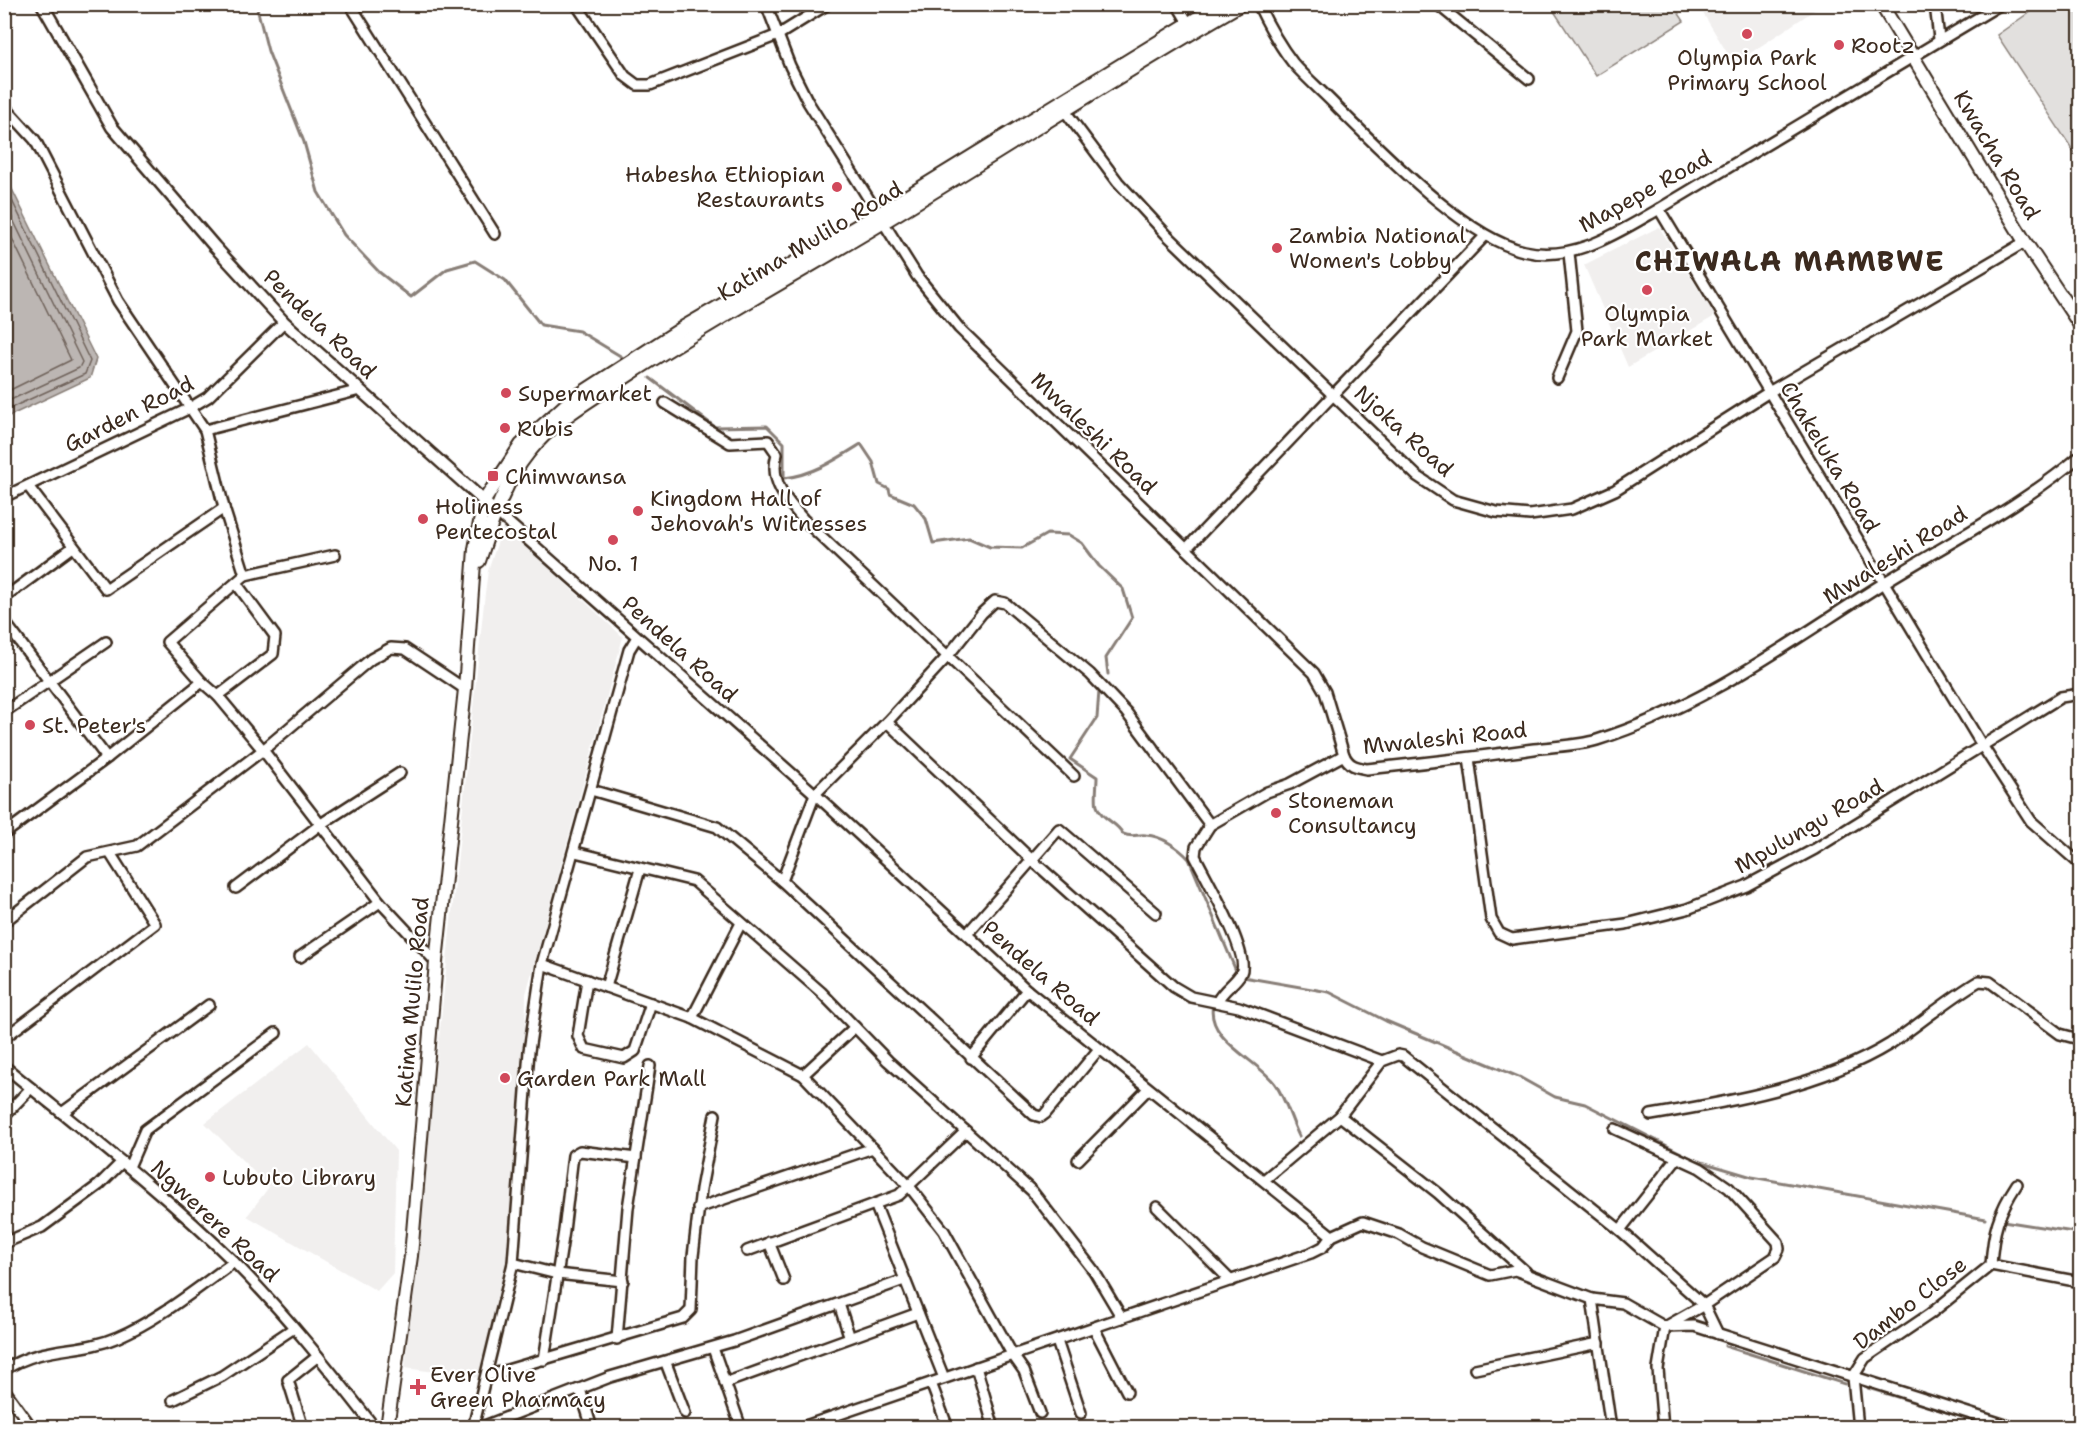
<svg xmlns="http://www.w3.org/2000/svg" width="2085" height="1432" font-family="'Shantell Sans',sans-serif">
  <style>
    .built { fill: #f1efee }
    .green { fill: #e2e0de; stroke: #8e857e; stroke-width: 1.5 }
    .water { fill: #bcb6b3; stroke: #887e77; stroke-width: 1.5 }
    .lines { fill: none; stroke-linecap: round; stroke-linejoin: round }
    .shore { stroke: #6f625a; stroke-width: 1.5 }
    .stream { stroke: #887e77; stroke-width: 3 }
    .minor-casing { stroke: #3b2a1e; stroke-width: 14 }
    .tertiary-casing { stroke: #3b2a1e; stroke-width: 15 }
    .secondary-casing { stroke: #3b2a1e; stroke-width: 16 }
    .minor { stroke: #fff; stroke-width: 9 }
    .tertiary { stroke: #fff; stroke-width: 10 }
    .secondary { stroke: #fff; stroke-width: 12 }
    .poi-dot { fill: #d1495b; stroke: #fff; stroke-width: 2 }
    .labels { text-anchor: middle; dominant-baseline: central; stroke-width: 4.5; stroke-linejoin: round; paint-order: stroke }
    .poi-label { font-size: 22px; fill: #3b2a1e; stroke: #fff; text-anchor: start }
    .street-label { font-size: 22px; fill: #3b2a1e; stroke: #fff }
    .district-label { font-size: 28px; font-weight: bold; letter-spacing: 1.5px; fill: #3b2a1e; stroke: #fff }
  </style>
  <rect width="100%" height="100%" fill="#fff"/>
  <filter id="ink" filterUnits="userSpaceOnUse"><feTurbulence type="fractalNoise" baseFrequency=".0167" numOctaves="2"/><feDisplacementMap in="SourceGraphic" scale="12" xChannelSelector="R" yChannelSelector="G"/><feConvolveMatrix kernelMatrix="1 2 1 2 8 2 1 2 1" color-interpolation-filters="sRGB"/></filter>
  <g filter="url(#ink)">
    <g class="built">
      <polygon points="1698,5 1822,5 1734,64"/>
      <polygon points="1659,227 1715,316 1628,367 1584,265"/>
      <polygon points="503,526 623,637 526,994 524,1088 507,1265 480,1378 405,1368 485,593 488,571"/>
      <polygon points="309,1043 396,1151 393,1273 377,1291 247,1216 269,1187 205,1123"/>
    </g>
    <g class="green">
      <polygon points="1550,5 1673,5 1684,21 1596,76"/>
      <polygon points="2040,5 2080,5 2080,161 1997,35"/>
    </g>
    <polygon class="water" points="4,173 96,359 90,378 5,418"/>
    <g class="lines">
      <g class="shore">
        <polyline points="4,184 90,361 85,374 4,411"/>
        <polyline points="4,201 82,362 79,368 4,403"/>
        <polyline points="4,222 71,360 4,393"/>
      </g>
      <g class="stream">
        <polyline points="256,4 268,51 304,142 318,192 344,235 379,272 411,297 447,269 475,261 505,280 541,325 579,331 622,357"/>
        <path d="M650,378L715,427L767,426L784,443V478C813,475 837,459 861,444L873,462L879,484L889,489L890,494L914,504L926,519L933,543L969,538L990,547L1022,548L1047,534L1069,535L1082,543L1099,566L1123,589L1132,618L1106,658L1108,674"/>
        <path d="M1099,691L1097,718L1070,759L1097,777C1097,785 1095,799 1097,806C1101,819 1117,822 1123,834C1133,838 1137,834 1146,835C1162,836 1179,848 1189,859L1236,971L1215,996"/>
        <polyline points="1243,977 1329,992 1386,1021 1521,1078 1555,1097 1585,1104 1695,1160 1752,1177 1986,1219"/>
        <path d="M1213,1004C1205,1040 1257,1059 1275,1084C1286,1099 1291,1120 1299,1136"/>
        <polyline points="2003,1221 2080,1233"/>
        <polyline points="1725,1346 1845,1384"/>
        <polyline points="1868,1388 1956,1415"/>
        <polyline points="1966,1418 1995,1426"/>
      </g>
      <g class="minor-casing">
        <g id="minor">
          <polyline points="350,4 495,234"/>
          <polyline points="576,4 625,76 637,85 650,85 778,35 828,4"/>
          <path d="M766,4L790,66L808,102L917,276L959,328L1314,673L1325,692L1344,755C1349,766 1356,767 1367,769C1423,763 1478,757 1534,749C1554,746 1577,746 1597,740C1705,706 1788,643 1882,584C1949,542 2020,507 2080,456"/>
          <polyline points="1177,4 1191,28"/>
          <path d="M1258,4C1268,25 1279,45 1293,63C1307,79 1324,93 1338,108C1383,152 1464,237 1524,251C1573,263 1619,232 1659,209L2001,4"/>
          <polyline points="1437,4 1529,79"/>
          <polyline points="1935,4 1939,39"/>
          <polyline points="4,106 35,140 118,301 205,430 224,508 245,575 167,642 202,682"/>
          <polyline points="1062,107 1118,182 1166,234 1417,476 1453,500 1496,512 1530,515 1572,509 1615,490 1769,392 2025,242"/>
          <polyline points="1659,209 1983,747 2031,821 2080,864"/>
          <polyline points="1557,378 1577,331 1569,253"/>
          <path d="M665,403L730,443L768,441L777,454C769,481 786,500 803,519L1074,776"/>
          <polyline points="205,430 360,390"/>
          <polyline points="28,486 106,589 224,508"/>
          <polyline points="4,497 188,409 208,397 284,322"/>
          <polyline points="484,501 815,794 1027,990 1332,1236"/>
          <polyline points="1186,549 1485,236"/>
          <polyline points="245,575 335,555"/>
          <polyline points="236,583 275,636 273,654 218,696 263,750 380,902 436,962"/>
          <polyline points="4,598 73,547"/>
          <polyline points="4,621 107,758"/>
          <polyline points="4,712 106,642"/>
          <polyline points="887,722 1033,861 1174,987 1191,997 1239,1007 1382,1061"/>
          <polyline points="1469,758 1491,919 1499,933 1512,939 1626,924 1687,909 1746,886 1815,849 2061,697 2080,694"/>
          <polyline points="591,790 717,827 782,881"/>
          <polyline points="4,834 107,758 202,682 218,696"/>
          <polyline points="575,852 694,881 821,992 888,1061 1032,1191 1094,1271 1122,1318"/>
          <polyline points="236,888 321,824 400,773"/>
          <polyline points="4,922 87,857 137,846 263,750 371,659 391,648 405,649 465,689"/>
          <polyline points="967,934 1059,829 1156,913"/>
          <polyline points="300,957 380,902"/>
          <polyline points="542,964 692,1018 803,1075 909,1186 944,1231 1012,1354 1024,1371 1040,1413"/>
          <polyline points="587,980 578,1036 584,1049 624,1058 635,1051 651,1003"/>
          <polyline points="606,987 640,869"/>
          <path d="M1217,1002C1223,989 1235,984 1241,973C1251,955 1205,876 1195,856L1196,847L1210,825L1267,792L1290,784L1344,755"/>
          <polyline points="692,1018 741,923"/>
          <polyline points="4,1038 155,924 110,853"/>
          <polyline points="1099,1049 1045,1114 1041,1117 1034,1115 782,881 815,794 887,722 947,657 982,613 995,601 1005,603 1090,674 1126,712 1210,825"/>
          <polyline points="971,1058 1027,990"/>
          <path d="M4,1066C82,1130 162,1191 233,1261C285,1313 330,1370 375,1428"/>
          <polyline points="803,1075 855,1027"/>
          <polyline points="62,1113 209,1005"/>
          <path d="M1651,1115C1729,1102 1822,1086 1890,1044C1920,1024 1948,999 1979,981L1990,982L2060,1034L2075,1038L2080,1035"/>
          <polyline points="4,1116 31,1088"/>
          <polyline points="1340,1116 1438,1193 1526,1272"/>
          <polyline points="1615,1129 1700,1168 1729,1188 1778,1242 1779,1249 1775,1257 1704,1305 1665,1327 1658,1369 1663,1428"/>
          <polyline points="1078,1160 1148,1089"/>
          <polyline points="129,1167 145,1130 276,1033"/>
          <polyline points="1264,1180 1340,1116 1382,1061 1398,1055 1403,1056 1620,1230 1704,1305 1718,1334"/>
          <polyline points="875,1204 944,1378"/>
          <polyline points="1157,1207 1231,1281"/>
          <polyline points="698,1208 873,1148"/>
          <polyline points="1620,1230 1677,1158"/>
          <polyline points="769,1242 784,1280"/>
          <polyline points="4,1243 42,1227 99,1185 122,1162"/>
          <polyline points="747,1251 899,1195 966,1131"/>
          <polyline points="513,1263 557,1274 623,1281"/>
          <path d="M1991,1265C1993,1232 1998,1213 2017,1184"/>
          <polyline points="1592,1299 1623,1303 1665,1327 1694,1326 2015,1428"/>
          <polyline points="839,1304 849,1335"/>
          <polyline points="1094,1328 1127,1392"/>
          <polyline points="617,1339 628,1208 650,1066"/>
          <polyline points="1057,1341 1081,1413"/>
          <polyline points="713,1348 741,1428"/>
          <polyline points="544,1360 564,1231 573,1155 580,1151 636,1158"/>
          <polyline points="666,1363 685,1413"/>
          <polyline points="976,1367 994,1428"/>
          <polyline points="1475,1369 1599,1343"/>
          <path d="M4,1370C44,1344 79,1354 118,1337C160,1319 197,1288 234,1262"/>
          <polyline points="487,1376 683,1318 691,1310 693,1256 701,1189 715,1115"/>
          <polyline points="725,1383 918,1313"/>
          <polyline points="931,1383 948,1428"/>
          <polyline points="4,1389 32,1428"/>
          <polyline points="580,1389 592,1428"/>
          <polyline points="173,1400 222,1376 294,1328"/>
          <polyline points="303,1428 288,1380 318,1356"/>
          <polyline points="473,1428 513,1263 529,1051 542,964 629,650 637,637"/>
          <polyline points="479,1428 610,1377 734,1341 904,1280"/>
          <polyline points="799,1428 1311,1253 1323,1247 1332,1236 1363,1222 1399,1234 1422,1247 1490,1275 1515,1270 1592,1299 1611,1428"/>
          <polyline points="1858,1428 1853,1377 1865,1358 1930,1314 1991,1265 2080,1282"/>
        </g>
      </g>
      <g class="tertiary-casing">
        <polyline id="tertiary" points="42,4 112,127 215,247 284,322 484,501"/>
      </g>
      <g class="secondary-casing">
        <g id="secondary">
          <polyline points="1881,4 2025,242 2080,325"/>
          <path d="M479,561C492,522 503,484 529,452C554,420 591,400 624,378C694,332 767,291 840,248C975,169 1105,82 1241,4"/>
          <polyline points="387,1428 411,1256 436,962 465,689 475,549 484,501 521,445 571,400 684,327 878,214 1220,4"/>
        </g>
      </g>
      <use href="#minor" class="minor"/>
      <use href="#tertiary" class="tertiary"/>
      <use href="#secondary" class="secondary"/>
    </g>
  </g>
  <g class="poi-dot">
    <circle cx="1747" cy="34" r="6"/>
    <circle cx="1839" cy="45" r="6"/>
    <circle cx="837" cy="187" r="6"/>
    <circle cx="1277" cy="248" r="6"/>
    <circle cx="1647" cy="290" r="6"/>
    <circle cx="506" cy="393" r="6"/>
    <circle cx="505" cy="428" r="6"/>
    <rect x="487" y="470" width="12" height="12" rx="3"/>
    <circle cx="638" cy="511" r="6"/>
    <circle cx="423" cy="519" r="6"/>
    <circle cx="613" cy="540" r="6"/>
    <circle cx="30" cy="725" r="6"/>
    <circle cx="1276" cy="813" r="6"/>
    <circle cx="505" cy="1078" r="6"/>
    <circle cx="210" cy="1177" r="6"/>
    <path d="M415 1378h6v6h6v6h-6v6h-6v-6h-6v-6h6z"/>
  </g>
  <g class="labels">
    <g class="poi-label">
      <text x="1851" y="45">Rootz</text>
      <text x="1747" y="57" text-anchor="middle">Olympia Park<tspan x="1747" dy="25">Primary School</tspan></text>
      <text x="825" y="174" text-anchor="end">Habesha Ethiopian<tspan x="825" dy="25">Restaurants</tspan></text>
      <text x="1289" y="235">Zambia National<tspan x="1289" dy="25">Women's Lobby</tspan></text>
      <text x="1647" y="313" text-anchor="middle">Olympia<tspan x="1647" dy="25">Park Market</tspan></text>
      <text x="518" y="393">Supermarket</text>
      <text x="517" y="428">Rubis</text>
      <text x="505" y="476">Chimwansa</text>
      <text x="650" y="498">Kingdom Hall of<tspan x="650" dy="25">Jehovah's Witnesses</tspan></text>
      <text x="435" y="506">Holiness<tspan x="435" dy="25">Pentecostal</tspan></text>
      <text x="613" y="563" text-anchor="middle">No. 1</text>
      <text x="42" y="725">St. Peter's</text>
      <text x="1288" y="800">Stoneman<tspan x="1288" dy="25">Consultancy</tspan></text>
      <text x="517" y="1078">Garden Park Mall</text>
      <text x="222" y="1177">Lubuto Library</text>
      <text x="430" y="1374">Ever Olive<tspan x="430" dy="25">Green Pharmacy</tspan></text>
    </g>
    <g class="street-label">
      <text transform="translate(1997 155) rotate(59)">Kwacha Road</text>
      <text transform="translate(1645 191) rotate(-29)">Mapepe Road</text>
      <text transform="translate(810 241) rotate(-31)">Katima Mulilo Road</text>
      <text transform="translate(320 324) rotate(44)">Pendela Road</text>
      <text transform="translate(129 414) rotate(-27)">Garden Road</text>
      <text transform="translate(1404 431) rotate(42)">Njoka Road</text>
      <text transform="translate(1094 433) rotate(44)">Mwaleshi Road</text>
      <text transform="translate(1830 457) rotate(59)">Chakeluka Road</text>
      <text transform="translate(1895 555) rotate(-32)">Mwaleshi Road</text>
      <text transform="translate(680 649) rotate(42)">Pendela Road</text>
      <text transform="translate(1445 738) rotate(-6)">Mwaleshi Road</text>
      <text transform="translate(1809 826) rotate(-30)">Mpulungu Road</text>
      <text transform="translate(1041 973) rotate(41)">Pendela Road</text>
      <text transform="translate(412 1002) rotate(-85)">Katima Mulilo Road</text>
      <text transform="translate(215 1221) rotate(43)">Ngwerere Road</text>
      <text transform="translate(1910 1303) rotate(-38)">Dambo Close</text>
    </g>
    <g class="district-label">
      <text x="1790" y="261">CHIWALA MAMBWE</text>
    </g>
  </g>
  <rect width="2085" height="1432" fill="none" stroke="#fff" stroke-width="24"/>
  <rect x="12" y="12" width="2061" height="1408" fill="none" stroke="#3b2a1e" stroke-width="2" filter="url(#ink)"/>
</svg>
